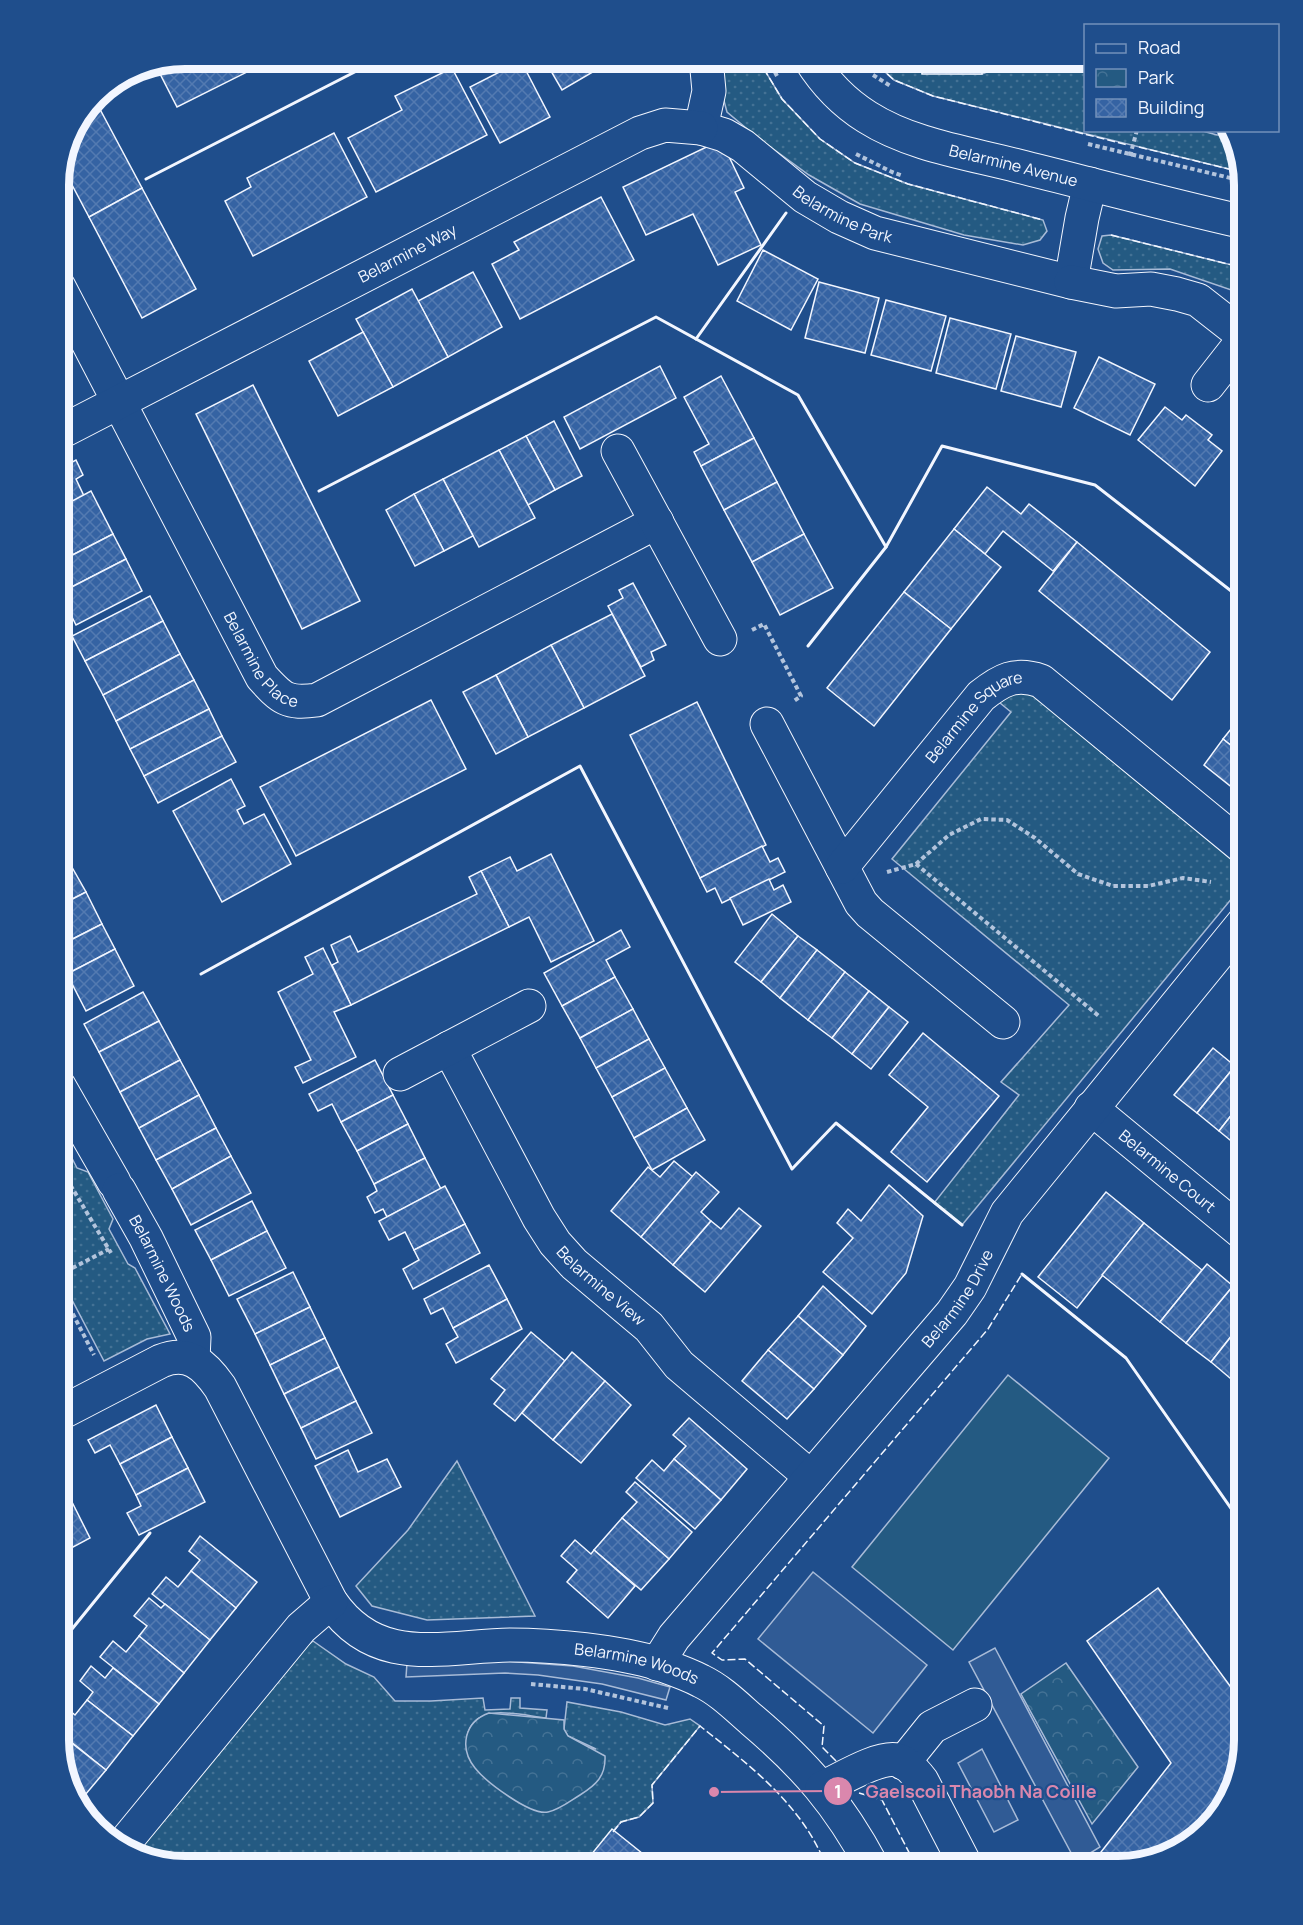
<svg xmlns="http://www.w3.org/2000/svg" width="1303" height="1925" font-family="Manrope,sans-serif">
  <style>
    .grass { fill: url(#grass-dots); stroke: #a8bbd7; stroke-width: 1.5 }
    .park { fill: url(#park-crowns); stroke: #a8bbd7; stroke-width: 1.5 }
    .pitch { fill: #245a82; stroke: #a8bbd7; stroke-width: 1.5 }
    .parking { fill: #305b95; stroke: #a8bbd7; stroke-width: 1.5 }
    .building { fill: url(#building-cross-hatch); stroke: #f2f6ff; stroke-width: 1.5 }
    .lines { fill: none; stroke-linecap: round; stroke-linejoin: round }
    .minor-casing { stroke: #f2f6ff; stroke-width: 35 }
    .path { stroke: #b3c4dc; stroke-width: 4; stroke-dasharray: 4.5 3; stroke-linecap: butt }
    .minor { stroke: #1f4e8c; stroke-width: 33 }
    .fence { stroke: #f2f6ff; stroke-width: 1.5; stroke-dasharray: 8 3; stroke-linecap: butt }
    .wall { stroke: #f2f6ff; stroke-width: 3 }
    .labels { text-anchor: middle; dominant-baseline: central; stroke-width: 4.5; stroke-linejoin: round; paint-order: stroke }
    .street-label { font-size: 16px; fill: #f2f6ff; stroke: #1f4e8c }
    .rim { fill: none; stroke: #f2f6ff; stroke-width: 8 }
    .leader { fill: none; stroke: #da87ad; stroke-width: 2 }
    .callout-dot { fill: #da87ad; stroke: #1f4e8c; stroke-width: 2 }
    .mark-label { font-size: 18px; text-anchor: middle; font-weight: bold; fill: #fff }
    .callout-label { font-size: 18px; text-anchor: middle; font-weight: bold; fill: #da87ad; stroke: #1f4e8c; stroke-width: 4.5; stroke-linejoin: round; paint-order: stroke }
  </style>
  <defs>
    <pattern id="grass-dots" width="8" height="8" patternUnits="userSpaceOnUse" patternTransform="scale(1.5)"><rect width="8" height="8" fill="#245a82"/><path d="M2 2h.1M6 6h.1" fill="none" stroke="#447295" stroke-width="1.8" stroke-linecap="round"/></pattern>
    <pattern id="park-crowns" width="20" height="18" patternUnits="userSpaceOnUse" patternTransform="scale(1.5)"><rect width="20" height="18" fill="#245a82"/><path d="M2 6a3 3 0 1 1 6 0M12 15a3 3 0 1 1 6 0" fill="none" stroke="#447295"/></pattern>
    <pattern id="building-cross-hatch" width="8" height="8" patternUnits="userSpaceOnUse" patternTransform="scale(1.5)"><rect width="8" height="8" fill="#3563a3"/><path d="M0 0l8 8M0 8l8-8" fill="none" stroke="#537ab1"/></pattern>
  </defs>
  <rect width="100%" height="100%" fill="#1f4e8c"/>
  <g class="grass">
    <polygon points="719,59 758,59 782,99 820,139 855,163 908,184 1043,220 1047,231 1040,240 1023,245 964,235 860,204 809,175 758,138 727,112 720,86"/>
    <polygon points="871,59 922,59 922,73 982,74 1002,66 1051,69 1072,59 1085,60 1086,130 1199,130 1217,135 1231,134 1241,172 933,96 894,80"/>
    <polygon points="1111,235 1244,268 1244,292 1240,293 1170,269 1113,270 1103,263 1098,249 1102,236"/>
    <polygon points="1019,688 1035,697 1233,861 1235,884 1233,897 962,1225 934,1203 1019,1095 1001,1082 1069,1005 892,859 1011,712 994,698"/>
    <polygon points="59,1121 60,1135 77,1168 88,1172 113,1219 109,1229 128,1264 135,1268 170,1334 147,1339 104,1361 59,1275"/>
    <polygon points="457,1461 535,1616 427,1620 372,1606 356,1586 408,1530"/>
    <path d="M313,1641L346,1664L374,1677L395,1701H431L483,1698L485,1710L510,1709L511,1698H520V1708L547,1710L546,1718C519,1715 475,1701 467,1736L596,1749L568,1736L564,1729L567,1702L621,1712L665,1725L690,1719L700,1726L652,1785L653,1803L639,1817L621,1822L584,1866H178L137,1853L307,1646Z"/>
  </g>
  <g class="park">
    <polygon points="1066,1663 1138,1767 1092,1824 1021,1694"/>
    <path d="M489,1713L564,1720V1729L568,1736L605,1756C606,1776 596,1785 580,1795C570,1801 559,1810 548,1812C531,1816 486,1782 475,1768C459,1748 464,1722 489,1713Z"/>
  </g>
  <polygon class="pitch" points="1008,1375 1109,1458 953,1650 852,1567"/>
  <g class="parking">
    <polygon points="813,1572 927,1665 873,1733 758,1639"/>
    <polygon points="995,1648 1100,1847 1076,1862 969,1662"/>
    <polygon points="505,1661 573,1666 638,1678 670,1687 666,1700 602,1684 538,1675 505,1673 406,1677 407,1663"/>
    <polygon points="982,1749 1018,1820 994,1832 958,1763"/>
  </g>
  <g class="building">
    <polygon points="186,58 273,59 177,107 155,64"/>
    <polygon points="544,59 615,59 562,90"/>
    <rect x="922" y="59" width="60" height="15"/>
    <polygon points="521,61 550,117 500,143 470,87"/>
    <polygon points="452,68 487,135 376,192 348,138 402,110 395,96"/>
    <polygon points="94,98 142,188 89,217 62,166 71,130"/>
    <polygon points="334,133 367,197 253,256 225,201 251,187 247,178"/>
    <polygon points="721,140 744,188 735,192 761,245 718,265 693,214 646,235 623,187"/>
    <polygon points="142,188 196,289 142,318 89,217"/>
    <polygon points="601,197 634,260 520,319 492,264 519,250 514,242"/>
    <polygon points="763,250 818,279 791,330 737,301"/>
    <polygon points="473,272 502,327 448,357 418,301"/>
    <polygon points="819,282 879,298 865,353 805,338"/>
    <polygon points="412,289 448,357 393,387 356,319"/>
    <polygon points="886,300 946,316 931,371 871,355"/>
    <polygon points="950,318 1011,334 996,389 936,373"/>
    <polygon points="363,332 393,387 338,416 309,361"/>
    <polygon points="1016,336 1076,352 1061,407 1001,391"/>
    <polygon points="1099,357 1155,384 1130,435 1074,408"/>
    <polygon points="660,366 676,398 580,449 564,417"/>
    <polygon points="721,376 754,438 701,466 694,452 709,444 684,397"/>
    <polygon points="253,385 360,601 302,629 196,414"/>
    <polygon points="1165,407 1182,420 1186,415 1212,435 1208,440 1222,451 1195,486 1138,440"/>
    <polygon points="554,421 582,476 555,490 526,436"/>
    <polygon points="526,436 555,490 528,505 499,450"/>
    <polygon points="754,438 777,482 724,510 701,466"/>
    <polygon points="499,450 535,518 479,547 443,479"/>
    <polygon points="1244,456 1244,483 1231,472"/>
    <polygon points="76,460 83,475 76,479 84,496 59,508 59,469"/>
    <polygon points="443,479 473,536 444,551 414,494"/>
    <polygon points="777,482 804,534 752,562 724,510"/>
    <polygon points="987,487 1021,514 1029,504 1077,542 1053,571 1003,531 985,554 954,529"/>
    <polygon points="91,491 113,534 59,562 59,508"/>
    <polygon points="414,494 444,551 415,566 386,510"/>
    <polygon points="954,529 1001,567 951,629 904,592"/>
    <polygon points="113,534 126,559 60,593 59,590 59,562"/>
    <polygon points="804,534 833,588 780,615 752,562"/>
    <polygon points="1077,542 1210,652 1172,700 1039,591"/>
    <polygon points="126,559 142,591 76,625 60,593"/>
    <polygon points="633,583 666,645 651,652 654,660 641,667 608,606 623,598 619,590"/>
    <polygon points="904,592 951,629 874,726 827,688"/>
    <polygon points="150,596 163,621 85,661 72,636"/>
    <polygon points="612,614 645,676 584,708 551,645"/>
    <polygon points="163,621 180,654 103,695 85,661"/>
    <polygon points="551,645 584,708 528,737 496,675"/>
    <polygon points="180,654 194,680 116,721 103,695"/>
    <polygon points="496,675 528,737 496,754 463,692"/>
    <polygon points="194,680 209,709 130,749 116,721"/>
    <polygon points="431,700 466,769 296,856 260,787"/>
    <polygon points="697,702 766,845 700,878 630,735"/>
    <polygon points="209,709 222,736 144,776 130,749"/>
    <polygon points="1243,714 1244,715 1244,756 1223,739"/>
    <polygon points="222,736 236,762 158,803 144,776"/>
    <polygon points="1223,739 1244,756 1244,797 1204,765"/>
    <polygon points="231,779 245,806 237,810 244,824 264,814 291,864 222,902 173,811"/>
    <polygon points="59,841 69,862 59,867"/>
    <polygon points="762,846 770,862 778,858 785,872 722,903 715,888 707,892 700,878"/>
    <polygon points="551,854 594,941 551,962 529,917 509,927 481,871 510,857 517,871"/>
    <polygon points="69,862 86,892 59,906 59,867"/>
    <polygon points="481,871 509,927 351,1005 332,965 338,962 331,945 350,936 358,952 477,894 469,877"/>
    <polygon points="769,879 774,890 783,885 791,902 743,925 730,898"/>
    <polygon points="86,892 102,924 59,946 59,906"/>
    <polygon points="772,914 798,936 761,982 735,962"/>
    <polygon points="102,924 115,949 67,974 59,958 59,946"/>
    <polygon points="621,930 630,947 606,960 615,977 562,1006 544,973"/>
    <polygon points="798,936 817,950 780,998 761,982"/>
    <polygon points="323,948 351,1005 334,1012 356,1057 303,1083 295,1067 311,1060 278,992 313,974 305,957"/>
    <polygon points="115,949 134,986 86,1011 67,974"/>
    <polygon points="817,950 845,972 808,1020 780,998"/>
    <polygon points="845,972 869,991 832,1038 808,1020"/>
    <polygon points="615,977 633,1009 580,1038 562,1006"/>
    <polygon points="869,991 889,1007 852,1054 832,1038"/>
    <polygon points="143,992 159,1021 99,1052 84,1024"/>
    <polygon points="889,1007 908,1022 871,1069 852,1054"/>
    <polygon points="633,1009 649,1039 596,1068 580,1038"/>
    <polygon points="159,1021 180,1060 120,1092 99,1052"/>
    <polygon points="923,1033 999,1096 927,1182 891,1152 928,1107 889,1075"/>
    <polygon points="649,1039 665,1068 612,1097 596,1068"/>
    <polygon points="1213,1048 1235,1066 1197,1113 1174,1095"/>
    <polygon points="180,1060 199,1095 139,1128 120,1092"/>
    <polygon points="375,1060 393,1095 341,1122 332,1104 318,1111 309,1094"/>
    <polygon points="1235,1066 1244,1074 1244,1099 1219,1131 1197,1113"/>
    <polygon points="665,1068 687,1108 634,1138 612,1097"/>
    <polygon points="199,1095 216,1128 156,1160 139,1128"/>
    <polygon points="393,1095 408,1124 357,1151 341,1122"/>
    <polygon points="1244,1099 1244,1145 1241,1149 1219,1131"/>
    <polygon points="687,1108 705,1140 652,1170 634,1138"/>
    <polygon points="408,1124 425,1158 374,1184 357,1151"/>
    <polygon points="216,1128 231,1156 172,1189 156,1160"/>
    <polygon points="231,1156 251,1193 191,1225 172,1189"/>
    <polygon points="425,1158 441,1189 387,1217 383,1209 375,1213 367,1197 377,1191 374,1184"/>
    <polygon points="674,1161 693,1177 641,1237 611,1211 648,1167 660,1177"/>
    <polygon points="696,1172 719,1192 701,1212 711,1221 673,1265 641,1237"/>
    <polygon points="889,1185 923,1216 906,1273 872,1314 823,1272 853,1238 837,1223 848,1209 861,1221"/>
    <polygon points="445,1186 465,1224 414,1250 405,1232 389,1240 379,1221"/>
    <polygon points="1106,1192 1144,1223 1077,1308 1038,1277"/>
    <polygon points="252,1201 267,1231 211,1260 195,1230"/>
    <polygon points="739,1208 761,1226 705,1292 673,1265 711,1221 721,1229"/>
    <polygon points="1144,1223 1202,1270 1160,1322 1102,1275"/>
    <polygon points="465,1224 480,1253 413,1289 403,1269 419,1260 414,1250"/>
    <polygon points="267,1231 286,1268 229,1296 211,1260"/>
    <polygon points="1207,1264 1233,1286 1186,1343 1160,1322"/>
    <polygon points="489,1265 507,1299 453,1328 443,1308 431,1314 424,1299"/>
    <polygon points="293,1272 310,1307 255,1334 237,1299"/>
    <polygon points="823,1286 866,1326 843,1355 798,1316"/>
    <polygon points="1233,1286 1244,1295 1244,1320 1211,1362 1186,1343"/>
    <polygon points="507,1299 522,1329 456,1363 446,1344 458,1337 453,1328"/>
    <polygon points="310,1307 325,1338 270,1365 255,1334"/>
    <polygon points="798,1316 843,1355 814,1389 768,1350"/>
    <polygon points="1244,1320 1244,1374 1237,1384 1211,1362"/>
    <polygon points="531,1332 565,1361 515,1421 494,1404 505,1390 491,1379"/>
    <polygon points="325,1338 339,1367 284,1394 270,1365"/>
    <polygon points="768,1350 814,1389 787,1419 742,1381"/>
    <polygon points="572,1352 605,1381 553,1440 522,1413"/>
    <polygon points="339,1367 356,1401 301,1428 284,1394"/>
    <polygon points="1244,1374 1244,1390 1237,1384"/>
    <polygon points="605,1381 631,1405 581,1463 553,1440"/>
    <polygon points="356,1401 372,1433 316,1459 301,1428"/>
    <polygon points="156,1405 172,1437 120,1464 110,1445 95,1453 88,1440"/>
    <polygon points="689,1418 747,1469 721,1500 674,1459 686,1446 673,1435"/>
    <polygon points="172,1437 188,1468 136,1495 120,1464"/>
    <polygon points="348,1450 358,1472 387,1459 401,1487 340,1517 315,1466"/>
    <polygon points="674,1459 721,1500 695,1529 636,1478 652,1460 664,1471"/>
    <polygon points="188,1468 205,1502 139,1535 127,1513 141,1506 136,1495"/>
    <polygon points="635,1482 692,1532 669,1559 622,1518 637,1502 626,1492"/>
    <polygon points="63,1484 90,1538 62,1553 59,1546 59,1486"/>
    <polygon points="622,1518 669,1559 641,1590 594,1550"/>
    <polygon points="200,1536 257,1582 236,1608 191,1571 200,1560 189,1551"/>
    <polygon points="575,1540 591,1554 594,1550 635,1586 608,1618 567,1582 577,1570 561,1556"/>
    <polygon points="191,1571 236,1608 210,1640 152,1594 166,1577 178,1587"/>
    <polygon points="1158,1588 1244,1705 1244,1740 1227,1803 1181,1850 1118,1866 1090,1866 1171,1763 1087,1641"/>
    <polygon points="149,1598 161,1608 165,1604 210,1640 184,1673 139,1636 147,1626 134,1616"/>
    <polygon points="139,1636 184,1673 159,1704 100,1657 113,1641 126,1652"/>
    <polygon points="91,1666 105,1678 113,1668 159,1704 133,1736 87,1700 93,1692 80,1681"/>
    <polygon points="87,1700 133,1736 106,1770 59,1732 59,1708 62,1704 75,1715"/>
    <polygon points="60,1734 106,1770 80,1801 74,1796 58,1739"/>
    <polygon points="612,1829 658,1866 582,1866"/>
  </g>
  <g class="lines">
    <g class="minor-casing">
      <g id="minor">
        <path id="s1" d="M706,59L709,91L701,128L724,135L743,146L805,197L839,217L875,233L1071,282L1082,218L1090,184"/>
        <path id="s2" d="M810,59C825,83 843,102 867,117C911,145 968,153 1018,166C1094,185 1169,205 1244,222"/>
        <polyline points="1071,282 1116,291 1151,289 1177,294 1198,300 1244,336"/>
        <path id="s3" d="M59,287L262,677C282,699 287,704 317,700L657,522"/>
        <polyline points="1208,385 1244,339"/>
        <path id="s4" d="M59,433L640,133L665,125L701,128"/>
        <polyline points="618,451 720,639"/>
        <polyline points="767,724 861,903 870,913 1003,1022"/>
        <path id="s5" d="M842,867L981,696C1001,680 1015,672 1041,681L1244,848"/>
        <path id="s6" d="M449,1048L539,1218L555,1243L574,1264L649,1327L679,1365L811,1477"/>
        <polyline points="400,1074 529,1006"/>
        <polyline points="59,1086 114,1182"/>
        <path id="s7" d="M1091,1108L1244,1234"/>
        <path id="s8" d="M119,1190L146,1238L194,1337L193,1360"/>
        <path id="s9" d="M59,1414L161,1361C188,1350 204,1364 220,1387L331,1602C377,1669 443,1646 510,1645C553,1645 618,1651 659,1664C673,1669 688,1674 701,1681C720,1690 736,1706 752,1720C805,1765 839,1804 872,1866"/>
        <path id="s10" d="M657,1664L674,1637L952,1313L970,1287L1007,1213L1244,922"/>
        <polyline points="903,1763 932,1727 975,1705"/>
        <path d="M822,1788C840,1780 878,1756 897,1760C907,1762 916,1773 922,1781L966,1866"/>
        <polyline points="121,1847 301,1628 331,1602"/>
      </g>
    </g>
    <g class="path">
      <polyline points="768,59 777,76"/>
      <polyline points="859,59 867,70"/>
      <polyline points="873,75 892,87"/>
      <polyline points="1088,144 1243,181"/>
      <polyline points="856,154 892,172 903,176"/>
      <polyline points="1130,156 1137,130"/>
      <polyline points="752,630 764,624 801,696 794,701"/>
      <polyline points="916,864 949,835 981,819 1007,820 1035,838 1078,874 1113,886 1148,886 1183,878 1211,882"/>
      <polyline points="887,872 916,864 1100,1017"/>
      <polyline points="59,1166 111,1253"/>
      <polyline points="59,1275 109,1249"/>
      <polyline points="59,1287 94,1355"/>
      <polyline points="531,1684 585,1689 668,1708"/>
    </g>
    <use href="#minor" class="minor"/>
    <g class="fence">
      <polyline points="758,59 782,99 820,139 855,163 908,184 1043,220"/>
      <polyline points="871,59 894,80 933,96 1128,145"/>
      <polyline points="1139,147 1241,172"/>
      <polyline points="1111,235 1244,268"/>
      <polyline points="836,1761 822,1747 824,1726 745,1659 722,1660 712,1653 988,1329 1022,1274"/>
      <polyline points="859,1793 882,1800 916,1866"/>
      <path d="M613,1832L621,1822L639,1817L653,1803L652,1785L700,1726C739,1757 779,1787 807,1829C815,1841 821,1854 827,1866"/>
    </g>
    <g class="wall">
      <polyline points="146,179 380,59"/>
      <polyline points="696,339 786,213"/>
      <polyline points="319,491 656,317 798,395 886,547"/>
      <polyline points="808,646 886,547 942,446 1095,485 1244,601"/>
      <polyline points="201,974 580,766 792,1169 836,1123 962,1225"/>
      <polyline points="1022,1274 1126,1358 1244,1527"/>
      <polyline points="59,1645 150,1533"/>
    </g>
  </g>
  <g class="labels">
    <g class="street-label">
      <text stroke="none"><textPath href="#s2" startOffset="237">Belarmine Avenue</textPath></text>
      <text stroke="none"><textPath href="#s1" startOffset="238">Belarmine Park</textPath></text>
      <text stroke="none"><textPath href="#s4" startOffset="392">Belarmine Way</textPath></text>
      <text stroke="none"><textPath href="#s3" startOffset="426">Belarmine Place</textPath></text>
      <text stroke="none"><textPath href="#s5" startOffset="202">Belarmine Square</textPath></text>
      <text stroke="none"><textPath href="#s7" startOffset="99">Belarmine Court</textPath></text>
      <text stroke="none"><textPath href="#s8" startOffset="94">Belarmine Woods</textPath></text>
      <text stroke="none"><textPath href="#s6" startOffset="285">Belarmine View</textPath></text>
      <text stroke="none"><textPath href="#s10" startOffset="474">Belarmine Drive</textPath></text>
      <text stroke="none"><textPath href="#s9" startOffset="752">Belarmine Woods</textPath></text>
    </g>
  </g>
  <path d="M0 0H1303V1925H0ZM185 69H1118A116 116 0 0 1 1234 185V1740A116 116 0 0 1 1118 1856H185A116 116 0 0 1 69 1740V185A116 116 0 0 1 185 69Z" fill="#1f4e8c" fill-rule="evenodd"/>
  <path class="rim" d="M185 69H1118A116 116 0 0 1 1234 185V1740A116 116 0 0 1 1118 1856H185A116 116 0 0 1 69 1740V185A116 116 0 0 1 185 69Z"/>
  <path class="leader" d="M714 1792L838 1791"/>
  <g class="callout-dot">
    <circle cx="714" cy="1792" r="6"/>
    <circle cx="838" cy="1791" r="15"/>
  </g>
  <g class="mark-label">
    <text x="838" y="1798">1</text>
  </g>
  <g class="callout-label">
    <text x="981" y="1798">Gaelscoil Thaobh Na Coille</text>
  </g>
  <rect x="1084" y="24" width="195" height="108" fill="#1f4e8c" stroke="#7391ba" stroke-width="1.5"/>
  <rect x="1096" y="44" width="30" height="9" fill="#1f4e8c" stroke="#7391ba" stroke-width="1.5"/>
  <text x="1138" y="54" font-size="18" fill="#f2f6ff">Road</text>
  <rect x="1096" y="69" width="30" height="18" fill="url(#park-crowns)" stroke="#7391ba" stroke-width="1.5"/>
  <text x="1138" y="84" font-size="18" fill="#f2f6ff">Park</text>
  <rect x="1096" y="99" width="30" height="18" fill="url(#building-cross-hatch)" stroke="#7391ba" stroke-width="1.5"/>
  <text x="1138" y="114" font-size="18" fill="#f2f6ff">Building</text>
</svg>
